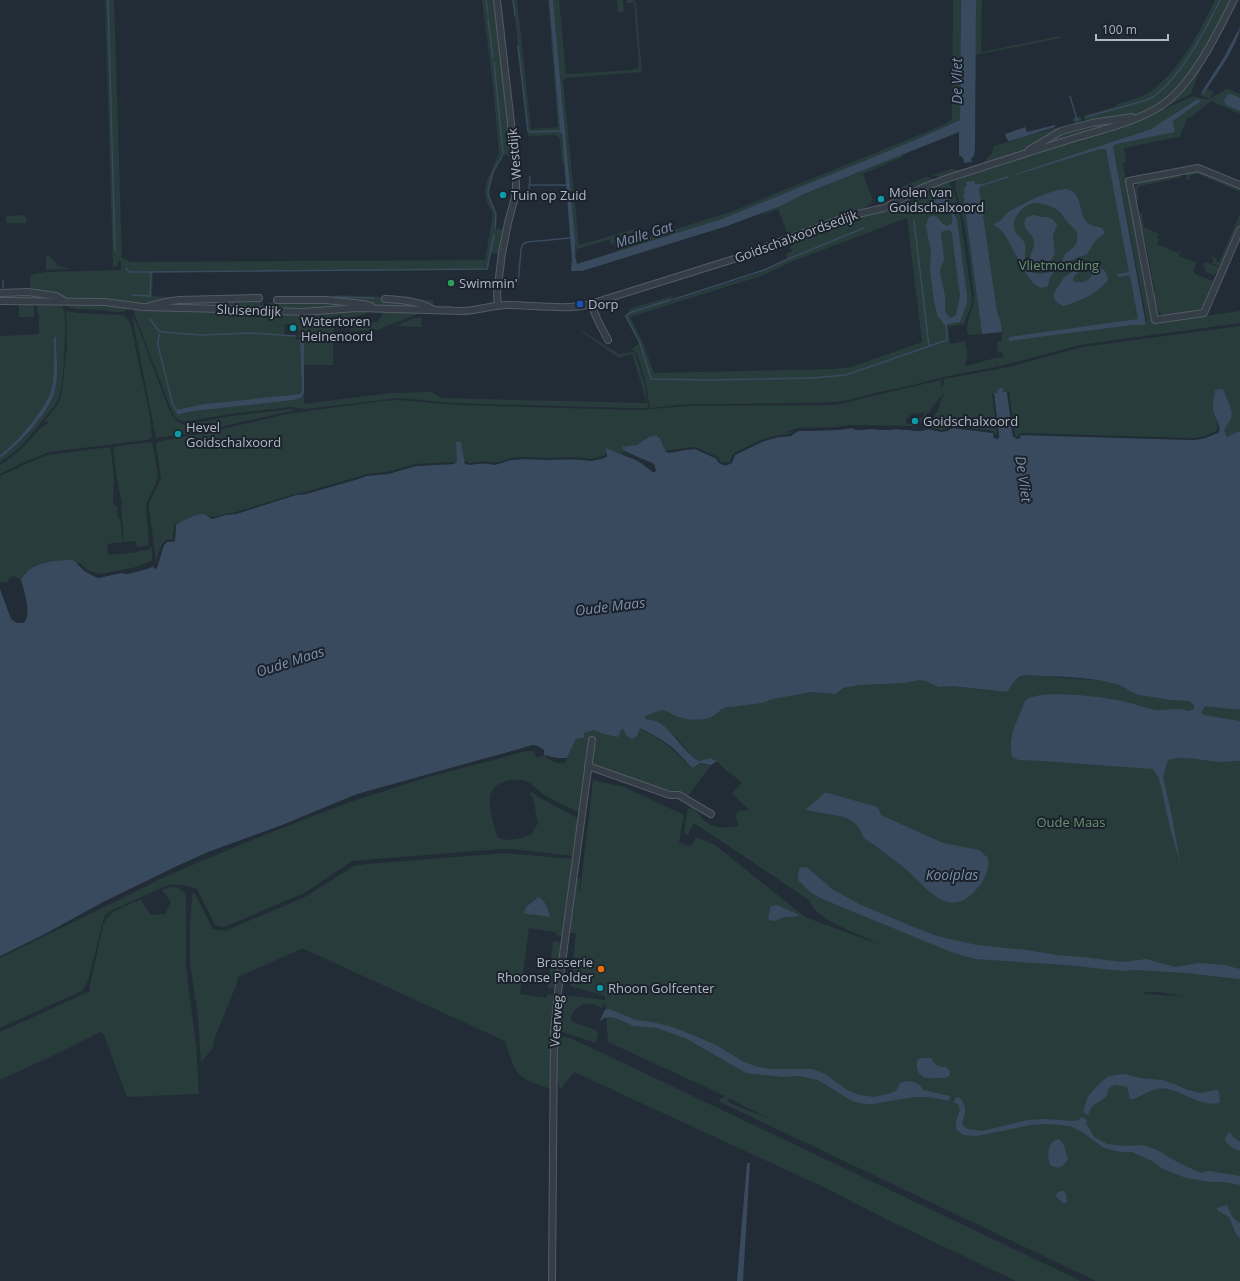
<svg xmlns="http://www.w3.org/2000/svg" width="1240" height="1281" font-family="'Open Sans',sans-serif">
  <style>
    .green { fill: #283c3b; fill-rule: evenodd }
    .water { fill: #394a5f; fill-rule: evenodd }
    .pier { fill: #222c36 }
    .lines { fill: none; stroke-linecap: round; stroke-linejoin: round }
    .stream { stroke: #394a5f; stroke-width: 1.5 }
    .minor-casing { stroke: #535b65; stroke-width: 8 }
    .minor { stroke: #353d47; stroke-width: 6 }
    .culture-dot { fill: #0f9aa8; stroke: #1b222c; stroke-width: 1.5 }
    .leisure-dot { fill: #2e9e5b; stroke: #1b222c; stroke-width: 1.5 }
    .transit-dot { fill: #1a4fb4; stroke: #1b222c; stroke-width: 1.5 }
    .food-dot { fill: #e8710a; stroke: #1b222c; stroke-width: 1.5 }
    .labels { text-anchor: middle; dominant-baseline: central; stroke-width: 4; stroke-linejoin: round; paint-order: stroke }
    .street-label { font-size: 13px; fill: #b0b8c4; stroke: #1b222c }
    .poi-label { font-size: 13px; fill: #b0b8c4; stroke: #1b222c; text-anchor: start }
    .park-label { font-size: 13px; fill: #699271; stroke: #1b222c }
    .water-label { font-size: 14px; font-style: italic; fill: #7a90aa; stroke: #1b222c }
  </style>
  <rect width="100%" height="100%" fill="#222c36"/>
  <g class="green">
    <polygon points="105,0 114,0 122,258 131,262 485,260 493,214 486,201 485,190 487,180 499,153 493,85 482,0 495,0 512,158 505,154 503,157 500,156 491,178 488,194 496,214 494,228 505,230 500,254 491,253 488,270 153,272 152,296 175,297 175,299 159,300 143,305 65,298 31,290 30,288 30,277 33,274 46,272 121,270 121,261 118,261 118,265 113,267"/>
    <polygon points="513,0 517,0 531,129 558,127 548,0 549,0 564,164 562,163 560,140 556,135 528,136"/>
    <polygon points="553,0 559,0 566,74 632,70 639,67 634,3 627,3 627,0 633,0 636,2 642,72 566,78 563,80 579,245 638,228 641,240 733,211 943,125 952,119 953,0 961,0 960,120 915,140 739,213 699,227 617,252 614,243 611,244 609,240 577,249 576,255 575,257 575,240"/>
    <polygon points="617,0 623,0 624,12 618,12"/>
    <polygon points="976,0 982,0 981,52 1060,36 1061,38 975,55"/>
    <path d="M1215,0H1231C1215,31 1198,69 1173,94C1164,103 1150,110 1139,114C1126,119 1101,120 1087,122L1085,121L1083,116L1117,106V104C1127,101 1137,99 1146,94C1176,77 1201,30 1215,0Z"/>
    <polygon points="1206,57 1195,82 1191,94 1161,109"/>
    <path d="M1206,88L1214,92L1210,99L1226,89H1229L1240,94V98L1232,94L1226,105L1240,111V114L1211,101L1190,118L1188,117L1180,135L1183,136L1124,148L1126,162L1123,163L1153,323L1240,311V323L1080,345L997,367L995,358L1003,357L1002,352L998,353L997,342L1002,341L1001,335L1003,334L996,314L977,185L975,184L967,186L965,194L963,195L982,334L969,335L967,333C966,320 974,310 974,296C970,265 967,232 959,201C957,193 952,185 958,178L1166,108L1191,97C1198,96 1203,100 1210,99L1200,95ZM1201,101L1173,121L1174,132L1117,144L1113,146L1147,322L1145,324L1106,144L1153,128Z"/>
    <polygon points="1081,116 1082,123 1067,127 1063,127 1074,123 1073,118"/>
    <polygon points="1130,118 1033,148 1065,131"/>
    <polygon points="1058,127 1057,130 1022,153 982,165 982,164 992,153 994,146"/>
    <polygon points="902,155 903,155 902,157 863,174 873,200 871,201 872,203 859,211 824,222 820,222 819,224 788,235 778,209 764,215 762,214 781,206 804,194"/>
    <polygon points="951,169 964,171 942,178 932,175"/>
    <polygon points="1197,171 1240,188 1240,192 1198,174 1189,176 1190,180 1186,179 1187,173"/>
    <path d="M1179,175L1182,177L1140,186L1137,190L1139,201H1136C1133,194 1133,188 1139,183Z"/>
    <polygon points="925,177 938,179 894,201 891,194 892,191"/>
    <path d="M945,182L949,183L953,189L959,208L972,299L971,306L964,324L948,327L950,344L965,341C966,348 970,356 965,362L966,366L995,358L996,367L943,377L909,386L879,392L853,399L837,402L813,403L686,404L650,408L646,384L637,354L634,351H630L639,343L624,316L629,313L628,309L672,296L673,298H675L676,300L758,273L788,260L786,254L792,251L789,243L847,221L858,218L859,216L922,190L906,205L907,207L932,186ZM907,218L922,342L851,367L833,369L654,373L644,345L630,317L764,275L791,262Z"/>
    <polygon points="1140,213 1142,213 1144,227 1159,234 1157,238 1159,239 1157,244 1178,253 1180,250 1181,250 1179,256 1195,262 1197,262 1193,271 1195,274 1215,282 1203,308 1200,310 1164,316 1160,313 1156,308 1153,293 1155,292 1144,236 1142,236 1139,217"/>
    <polygon points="1240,214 1240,224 1221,267 1212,263 1214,260 1211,258 1212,256 1217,259 1216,261 1219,262"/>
    <polygon points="25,215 27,223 6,223 6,216"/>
    <polygon points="48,255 59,266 70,269 46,270 46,257"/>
    <polygon points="1205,262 1221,268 1218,274 1216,273 1213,275 1206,272 1206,271 1203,266"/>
    <polygon points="27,293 56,299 0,299 0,294"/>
    <polygon points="338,295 382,297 382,300 392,300 428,308 377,306 338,300"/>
    <polygon points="414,298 423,300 433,300 433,305 452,306 452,308 435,308 414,302"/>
    <polygon points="261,300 261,308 154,305 168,302"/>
    <polygon points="287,301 360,304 313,310 262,308 262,305 268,305 268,303"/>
    <polygon points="19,302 33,303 34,306 34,317 19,317"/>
    <path d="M60,303C67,310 65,326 65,336C64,355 64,378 59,397C57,404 50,411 45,417C32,434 19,451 0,462V458C18,447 51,411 55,390C58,373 56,355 56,337L54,338C54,354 55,371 52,387C49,406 16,445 0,455V336L39,334V315L37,311L38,304Z"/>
    <path d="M68,303H91L125,307L127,310V311C118,313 108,311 98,310C88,309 76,311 66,306Z"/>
    <path d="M134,310L227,311L228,312H231L366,311V314L337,320L334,328V336L332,335V337L304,339V340L333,338V365H304L303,339L302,390L300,394L189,407L175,410L178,415L194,411L294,400L301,398L304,393V404L389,393L432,392L441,398L647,403L632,354L619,358L582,332L581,330L619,354L632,352L635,353L645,385L648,406L647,408H625L453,403L398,398L306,409L290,407L230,414L183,422L175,417L171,409L135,316ZM285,324H295L296,330H299V340L296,339V335H284Z"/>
    <path d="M68,311L77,313L121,315C127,316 129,320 131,326L149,412L152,437L148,440L50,452L26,461L0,474V465C9,459 18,453 25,445C33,437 38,428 49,423L48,421L44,422L58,404L61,397L67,348L66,312Z"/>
    <polygon points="418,311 418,314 382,328 380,330 351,331 351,335 349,337 351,326 356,324 377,322 384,312"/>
    <polygon points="132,317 133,317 137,324 168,407 175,420 185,425 231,416 291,409 296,410 188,434 156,438"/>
    <polygon points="421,317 422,327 396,326 412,319"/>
    <path d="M1240,326V444L998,437L995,434L971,432L943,433L928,429L930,424V421L939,409L940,402L945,392L942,395L920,423L915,426L851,425L837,427L802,428L794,429L787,432L800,433H792L761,441L735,456L730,465L665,451L658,436L654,435L646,439L656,468L653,471L621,454L608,449L614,481L157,569L149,508V503L161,479L156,445L158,442L161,441L218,430L287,414L382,401L399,400L457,405L638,410L688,406L833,405C848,403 862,398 877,395C898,390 920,385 941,380V387H943L944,379L1009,367L1082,347ZM925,413L922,418H911V424H906V419L912,414Z"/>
    <polygon points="149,442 152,443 153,446 158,476 156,483 146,504 149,545 137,547 136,541 124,542 121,506 122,504 117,479 113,448 117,446"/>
    <path d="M110,447L111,450L114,479L113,504L117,506L118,519H120L123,542L107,544L108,555L138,552V551L148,550L152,547V561L136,567L101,574L88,571L80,563L77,564L73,560C59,560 40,561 29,570C26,573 23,576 21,580L18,578L14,576L10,578L6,583L2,582L0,583V476L28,463L48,455Z"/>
    <path d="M1025,675L1106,681L1125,686L1135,694L1171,700L1189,701L1240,710V1281H1096L718,1101L725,1096L608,1042L605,1002L602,1008C599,1007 596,1005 593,1004C582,1002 570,1010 571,1021L598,1031L596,1043L557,1030L562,995L605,1000V996L570,986L576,933H569L577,878H580L579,888L580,891L593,780L624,787L684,815L679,842L690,847L697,837L715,845L805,917L878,944C860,933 815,921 809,900L694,823L689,832V835L684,834L687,812L690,806C696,808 697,812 701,817C711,830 725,828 739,826L735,815L738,811L749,810L732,794L742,782L728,772L714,759L699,761L689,753L677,738L659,722L645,719V716L662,710L715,716C720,711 723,705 731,707L763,703L773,699L812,691L837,693C848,682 888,684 904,683C909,682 914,680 919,680C930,680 941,687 952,686L1007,692C1013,685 1015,677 1025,675ZM1146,992H1158L1183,996L1143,994ZM728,1098L768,1118L732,1104L728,1101Z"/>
    <path d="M639,728C657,736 673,748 686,763L711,765L688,796L684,794L675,796L590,765L581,813C569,807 556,802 545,795C538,791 534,785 528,782C516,776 491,782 490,797C489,810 494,824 497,837C508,843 520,838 531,835L538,823L533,798L530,795L531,792L534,793L535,795L579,819L574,856L512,849H501L352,861L306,892L227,926L222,927L215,925L197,889C188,885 178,884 168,885L115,909L110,911L104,917L88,981L82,991L0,1028V958L171,874L264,835L347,803L428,777L527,751H534L537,758L544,755C548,761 558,764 565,763L576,739L584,738V733L594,730L603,734L623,729L637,736Z"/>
    <path d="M505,853L574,859L564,937L556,935L555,932L529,928L520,994L547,998V994L557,996L551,1036V1089C516,1079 515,1073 505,1041L304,949H301L238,977L237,983L214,1040L212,1049L201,1062L198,1016L190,963V923L192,895L194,892L213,929L225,931L305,897L354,866L366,864ZM539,897C546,901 550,910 549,918L544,915H530Z"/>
    <path d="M170,887C177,887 184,889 186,896V967L196,1046L199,1094L127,1097L104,1035L101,1032L98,1033L65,1050L0,1080V1032L90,991V985L103,926C108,910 127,906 141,899L147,910L151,915L165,914L171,902L162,890Z"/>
    <polygon points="553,941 564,943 558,989 548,988"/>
    <path d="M560,1036L570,1038L619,1061L1081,1281H1016L894,1223L819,1185L574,1072L560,1090C556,1073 556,1056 556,1038Z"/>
  </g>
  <g class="water">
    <polygon points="549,0 553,0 575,240 575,256 577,264 722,219 915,140 960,120 961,0 976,0 975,149 974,156 971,158 972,162 964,163 963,158 959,155 959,132 804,194 781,206 727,226 582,271 571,271 572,260 562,135 560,131"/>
    <path d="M1240,27C1240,42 1213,80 1203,94L1201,93L1223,59Z"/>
    <polygon points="1232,94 1240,98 1240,111 1226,105 1224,101 1227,95"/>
    <polygon points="1198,99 1201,101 1173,121 1175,132 1117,144 1113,146 1146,324 1144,325 1132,325 1009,341 1009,337 1138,319 1130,275 1118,277 1117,274 1129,272 1106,149 1100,149 1015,175 1015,174 1151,129"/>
    <polygon points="1055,125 1055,127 1010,141 1008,141 1005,134 1025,127 1027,132"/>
    <polygon points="1008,176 1008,178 981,186 979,188 997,312 1000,320 1002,332 982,334 963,194 965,194 964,188 967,186 966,182 975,181 975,184 983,184"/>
    <path d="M1066,189C1082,191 1078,209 1085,220C1089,226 1096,226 1102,228L1105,233L1096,240L1087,254C1076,258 1057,265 1051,276C1049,279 1049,282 1048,286C1026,299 1011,227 994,226V224L1000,221L1008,212L1037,197L1057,190ZM1033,203C1042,203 1054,206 1061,213C1063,216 1065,220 1068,223C1074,228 1079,232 1077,241C1076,247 1069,250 1065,254C1063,258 1063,262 1060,265C1052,275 1028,279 1025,263C1024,257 1026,251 1025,245C1024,238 1017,236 1015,231C1010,219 1022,206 1033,203Z"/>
    <path d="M946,196L957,220L967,295V303L960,322L944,325L942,321L938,317L934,302L930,269L931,249L928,237L926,225L929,217L933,216H936L942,223L947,226L951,224C955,219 950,209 945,204L935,205L917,211L915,208ZM949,230L951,231L952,234L960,296L956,315L951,318L948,316L945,311V296L940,273V269L944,260L941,232L944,231Z"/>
    <path d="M1032,215C1036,215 1039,217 1043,217C1050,217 1053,218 1057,225L1053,236L1055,254L1049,263L1045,266L1039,267L1032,262L1030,260C1030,253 1035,247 1034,241C1032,231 1020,230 1026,218Z"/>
    <path d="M1090,266L1099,267L1106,272L1108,280C1099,293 1082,299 1068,305L1063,306L1058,303L1054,299V293L1064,277L1081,267ZM1086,270L1092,274C1090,282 1080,284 1073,281V278C1076,273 1080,270 1086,270Z"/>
    <path d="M54,337H56C56,354 59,373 55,390C51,411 18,446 0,458V455C16,445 49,405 52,387C55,371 54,353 54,337Z"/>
    <polygon points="304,339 304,393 301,398 294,400 194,411 180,414 179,415 178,415 175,410 205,404 300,394 302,390 300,340"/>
    <path d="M1003,388V392H1007L1013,437H1015L1016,439L1020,435L1189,440C1199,440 1211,438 1219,431C1219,422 1215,418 1213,409C1212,404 1215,396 1215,390L1223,389L1232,412L1231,419L1224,430L1227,437L1240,431V710L1205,706L1201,713L1204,715L1240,721V761C1234,760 1227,762 1221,762C1203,761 1185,755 1168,760L1163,777L1173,821L1180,863L1170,828L1159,778L1153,769L1043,761L1019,760L1012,757C1008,733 1017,723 1025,701C1036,688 1105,697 1122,701C1133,703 1144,708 1155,710C1166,711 1177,707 1188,711L1194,709V705L1189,701L1171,700L1139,695C1131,693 1125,686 1116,684C1087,676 1055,677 1025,675C1015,677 1013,684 1007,692L952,686L939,687L926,681L919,680L905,683L860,685L844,688L837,693L834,694L812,692L773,699L763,703L731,707C721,705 718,716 709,718C699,721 684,720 674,715C670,713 667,711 662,710L645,716V719C649,720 656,720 660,723C675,733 683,752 699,761L710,758L717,761L711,765L700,763L693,768C687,763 682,757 677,752C667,742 652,734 640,728L637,736L632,739L627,736L623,729L621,730L618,737L603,734L594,730L584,733V738L576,739L567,758H557L544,755V750L538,746L533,745L357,794L282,825L208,852L177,866L103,902L43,935L0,956V589L11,619L17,623H24C32,614 24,590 21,580C23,576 26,573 29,570C40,561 59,560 73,560L86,572L98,578L121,573L128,574L150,568L153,565L156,568L164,545L167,542H171V541H175L176,525C181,521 198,513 204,514C207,515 209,518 212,519L225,515L236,514L296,495L306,494L358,479L366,476L388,474L416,466L454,464L456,463L457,461L456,442H461L465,464H497L511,460L524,459L598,460L607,457L606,448L638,461L653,472L656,471L654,464L623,450L622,447L637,445L649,437L656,435L660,439L666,452L695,449L717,459L719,463C731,469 730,462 735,455L761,442L777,437L791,436L796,432L799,431L837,430L851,428L857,430L871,429L887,430L896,429L920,431L928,429L942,432L953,428L993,433L994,438H999V435L994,393H998L997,389Z"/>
    <path d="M825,793H828L877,807C880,810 879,813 883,816L943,843L979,850L988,858C990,870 983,883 975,891C946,922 924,883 902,866C890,857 878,847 865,839C861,835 861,830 857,825C848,816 839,816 828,814C820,813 813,811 805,810Z"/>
    <polygon points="807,867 832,889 859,904 911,926 937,936 977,945 1026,950 1057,955 1083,957 1122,962 1146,959 1175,967 1200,963 1224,965 1240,969 1240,979 1185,973 1138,970 1123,971 1065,965 975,959 951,952 820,898 809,891 798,880 799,868"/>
    <path d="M539,897C546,901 549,910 550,918C541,914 533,916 524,913L526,907Z"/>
    <polygon points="777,905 799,915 799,916 785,917 774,921 769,920 768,917 771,906"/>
    <path d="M609,1009L636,1020L652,1022L669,1026L683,1031L716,1045L744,1062L758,1067L773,1069H812L825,1074L847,1090L860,1095L874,1097L891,1093L896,1091L900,1083C908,1079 920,1082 923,1090L950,1096L949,1101L929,1097H914L873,1104H864L852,1101L818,1080L800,1076L784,1077L746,1073L687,1039L657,1028L633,1026L616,1018L609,1017L604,1018L599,1022L605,1010Z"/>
    <path d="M922,1058H931C935,1066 938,1067 946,1067L950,1071V1075C946,1079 943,1078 938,1078C924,1079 915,1077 917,1060Z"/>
    <path d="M1124,1074L1140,1078L1162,1080L1177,1085L1185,1089L1200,1093L1215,1090L1219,1091L1220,1103C1196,1108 1176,1084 1157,1089C1149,1091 1141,1096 1134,1099H1130L1127,1087L1115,1085L1109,1088L1106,1097L1092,1106L1088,1115L1083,1112L1088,1096L1101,1082L1109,1076Z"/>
    <path d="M956,1097L960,1098C968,1109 965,1112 962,1124L967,1129L982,1131L1027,1120L1045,1119L1074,1121L1079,1120L1081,1117L1087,1120L1086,1123L1094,1137L1107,1144L1126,1146L1143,1145L1157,1150L1179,1163L1201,1173L1209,1171L1240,1176V1185L1224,1182H1211L1186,1178L1163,1169L1152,1161L1132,1152H1120L1104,1148L1082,1132L1070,1126L1049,1124L1031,1125L977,1136L963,1135L956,1129V1121L960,1110L958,1104L954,1103Z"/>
    <polygon points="1230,1132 1233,1137 1240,1142 1240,1151 1232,1148 1225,1141 1226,1136"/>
    <path d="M1059,1139L1063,1143L1068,1159C1064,1167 1058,1170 1050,1165C1047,1156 1047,1141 1059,1139Z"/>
    <polygon points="747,1163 750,1163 743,1281 737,1281"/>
    <polygon points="1060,1191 1063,1191 1066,1194 1067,1203 1063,1203 1056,1197 1057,1193"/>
    <path d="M1227,1205C1229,1212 1234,1220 1240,1223V1238L1236,1234L1229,1217L1217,1210V1208Z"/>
  </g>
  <g class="pier">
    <polygon points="1009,391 1015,435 1017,437 1021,433 1194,438 1205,436 1216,431 1218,429 1217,424 1217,420 1220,429 1218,433 1215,434 1202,439 1194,440 1021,435 1020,438 1017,439 1015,437 1013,437 1007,392"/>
    <polygon points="994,393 999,435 999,438 997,439 994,438 993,433 953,428 947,431 942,432 928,429 920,431 896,429 887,430 871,429 857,430 851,428 837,430 798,431 791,436 779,437 764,441 735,455 732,463 727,465 720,463 717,461 717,459 695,449 685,450 669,453 665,451 685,448 696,447 718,457 721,462 727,463 730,462 732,455 734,453 763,439 779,435 791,434 797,429 836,428 851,426 858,428 871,427 887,428 896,427 920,429 928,427 942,430 953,426 993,431 996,437 997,434 992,394"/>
    <polygon points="623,451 654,464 656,471 653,472 638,461 621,454 622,453 634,457 622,452"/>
    <polygon points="607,453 607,457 592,461 573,459 546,460 524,459 511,460 495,465 483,463 470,465 465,464 464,461 470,463 483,461 495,463 511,458 524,457 547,458 573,457 592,459 605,455"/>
    <polygon points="454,462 454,464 416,466 388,474 366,476 358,479 306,494 296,495 236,514 225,515 212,519 207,515 213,517 225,514 236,512 295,494 305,492 358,477 365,474 387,472 416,464"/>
    <polygon points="176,523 175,540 174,542 172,541 171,542 167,542 164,545 157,568 154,569 153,566 150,568 128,574 120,573 98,578 86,572 77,564 79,563 87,570 99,576 120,571 127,572 149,566 153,563 155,564 162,544 166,540 173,539 174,525"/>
  </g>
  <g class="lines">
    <g class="stream">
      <polyline points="108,0 115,250"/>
      <polyline points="513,0 515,15"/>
      <polyline points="486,1 488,14"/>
      <polyline points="488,19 493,58"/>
      <polyline points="518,46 528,131 532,132 562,131"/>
      <polyline points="494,62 503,153"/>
      <polyline points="1070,96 1077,120"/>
      <path d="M1086,117L1147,100C1177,86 1206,29 1220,0"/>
      <polyline points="1075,120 1079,119"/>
      <polyline points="529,185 567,185"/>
      <polyline points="529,193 530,176"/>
      <polyline points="914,221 929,346"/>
      <polyline points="495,228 496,214 489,197 488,192 493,172 502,156"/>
      <polyline points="126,268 129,272 151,272 150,297"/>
      <polyline points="151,272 487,269 494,235"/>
      <polyline points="518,284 521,249 523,244 527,242 570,238"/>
      <polyline points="3,288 3,280"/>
      <polyline points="132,295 150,296"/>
      <polyline points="334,297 374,298"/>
      <polyline points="675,299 764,270 788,259 864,228"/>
      <polyline points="670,300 629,313 626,316 640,343 651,379 709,380 812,378 846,375 947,340 946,323"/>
      <polyline points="150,319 159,331 162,332 201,335 250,333 296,336"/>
      <polyline points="159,334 158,345 172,402 176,410"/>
      <polyline points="299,336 301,336 302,341"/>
    </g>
    <g class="minor-casing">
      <g id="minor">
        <polyline points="497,0 516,167 516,193 508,223 502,253 497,294 498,306"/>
        <polyline points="1029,150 1061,131 1092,123 1132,117"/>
        <polyline points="1240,185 1198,168 1129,181 1155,320 1204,313 1240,230"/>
        <polyline points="0,293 28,292 56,296 63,300"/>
        <path d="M385,299C400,300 419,301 432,309"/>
        <polyline points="277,300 326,300 363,304 371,306"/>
        <path d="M0,301L105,302L143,307L222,309L302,312L357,308L462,311C477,311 492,305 507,305C532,305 564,310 587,305L734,259L849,216L884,208L922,188L943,180C988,165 1033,151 1078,137C1108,128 1147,119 1170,99C1198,74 1217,33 1234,0"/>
        <polyline points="591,304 598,321 608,340"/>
        <polyline points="150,306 166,302 179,300 259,298"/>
        <polyline points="588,766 670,795 679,795 711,814"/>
        <polyline points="552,1281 554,1032 558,992 592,740"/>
      </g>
    </g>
    <use href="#minor" class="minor"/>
  </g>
  <g class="culture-dot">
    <circle cx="503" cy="195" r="4"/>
    <circle cx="881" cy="199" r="4"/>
    <circle cx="293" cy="328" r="4"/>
    <circle cx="915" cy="421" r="4"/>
    <circle cx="178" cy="434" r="4"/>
    <circle cx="600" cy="988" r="4"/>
  </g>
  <circle class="leisure-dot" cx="451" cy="283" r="4"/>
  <rect class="transit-dot" x="576" y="300" width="8" height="8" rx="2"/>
  <circle class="food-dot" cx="601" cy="969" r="4"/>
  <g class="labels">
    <g class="street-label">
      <text transform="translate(514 154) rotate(-95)">Westdijk</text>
      <text transform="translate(796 236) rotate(-20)">Goidschalxoordsedijk</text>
      <text transform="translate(249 310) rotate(2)">Sluisendijk</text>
      <text transform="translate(556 1021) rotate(-86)">Veerweg</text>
    </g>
    <g class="poi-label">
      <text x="889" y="192">Molen van<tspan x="889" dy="15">Goidschalxoord</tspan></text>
      <text x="511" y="195">Tuin op Zuid</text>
      <text x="459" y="283">Swimmin'</text>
      <text x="588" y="304">Dorp</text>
      <text x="301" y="321">Watertoren<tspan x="301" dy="15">Heinenoord</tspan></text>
      <text x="923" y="421">Goidschalxoord</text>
      <text x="186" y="427">Hevel<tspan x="186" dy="15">Goidschalxoord</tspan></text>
      <text x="593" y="962" text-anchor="end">Brasserie<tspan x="593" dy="15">Rhoonse Polder</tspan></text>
      <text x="608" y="988">Rhoon Golfcenter</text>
    </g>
    <g class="park-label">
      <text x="1059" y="265">Vlietmonding</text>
      <text x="1071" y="822">Oude Maas</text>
    </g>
    <g class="water-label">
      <text transform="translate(956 81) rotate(-90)">De Vliet</text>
      <text transform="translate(644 234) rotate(-17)">Malle Gat</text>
      <text transform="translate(1024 479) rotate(82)">De Vliet</text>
      <text transform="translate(610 606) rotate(-7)">Oude Maas</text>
      <text transform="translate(290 661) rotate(-18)">Oude Maas</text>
      <text x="952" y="874">Kooiplas</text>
    </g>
  </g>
  <path d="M1096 34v6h72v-6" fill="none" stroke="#b0b8c4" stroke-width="2"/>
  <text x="1102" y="34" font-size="12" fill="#b0b8c4" stroke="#1b222c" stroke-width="3" paint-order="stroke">100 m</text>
</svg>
